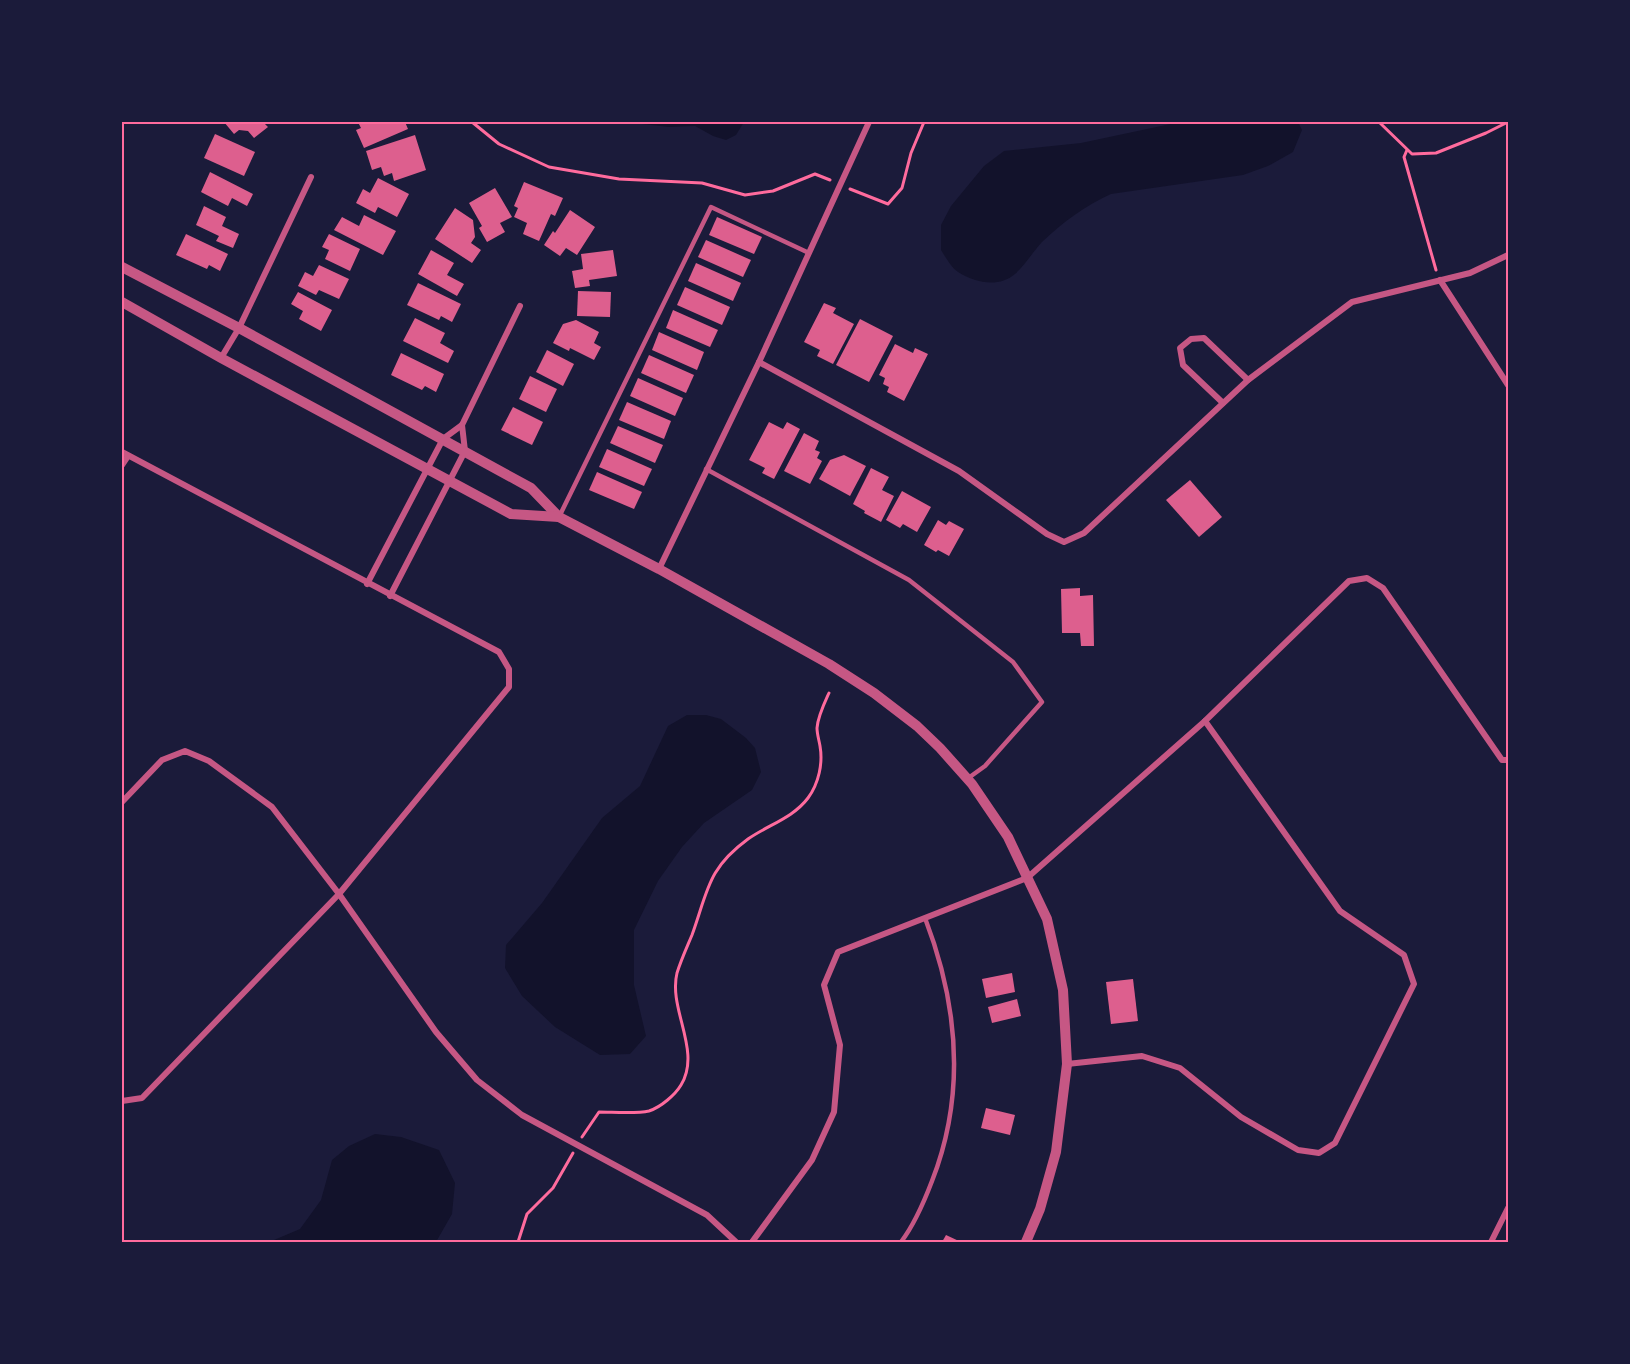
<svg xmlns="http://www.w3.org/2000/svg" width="1630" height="1364" font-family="Karla,sans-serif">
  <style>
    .water { fill: #12122b }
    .building { fill: #dd5f8e }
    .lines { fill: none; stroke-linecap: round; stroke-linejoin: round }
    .path { stroke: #ff6b9d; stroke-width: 3 }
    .service { stroke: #c65784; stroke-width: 4.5 }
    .minor { stroke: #c65784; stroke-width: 6 }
    .tertiary { stroke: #c65784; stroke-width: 10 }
    .neatline { fill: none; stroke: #ff6b9d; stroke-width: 2 }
  </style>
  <rect width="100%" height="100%" fill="#1b1b3a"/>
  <g class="water">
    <polygon points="625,122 744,122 736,135 726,140 713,136 695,126 669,127"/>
    <path d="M1180,122H1298L1302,130L1293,152L1268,166L1243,175L1111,194C1086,205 1062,223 1042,242C1033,252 1025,265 1015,274C999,288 975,283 958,272C951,267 946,258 941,250V225L951,206L984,166L1004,151L1081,143Z"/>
    <polygon points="687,715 706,715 721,719 746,738 755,748 761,772 752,790 704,823 682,847 658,881 634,930 634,985 646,1036 630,1054 600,1055 555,1027 522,996 505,968 506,945 542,903 602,818 640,786 668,726"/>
    <polygon points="375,1134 401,1137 439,1150 455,1183 452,1214 436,1242 251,1242 274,1240 300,1229 321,1200 332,1160 349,1146"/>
  </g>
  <g class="building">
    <polygon points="224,122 263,122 268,127 254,138 248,131 239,130 234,134"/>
    <polygon points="358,122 405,122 408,129 364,148 356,130 361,128"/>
    <polygon points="215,134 255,152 244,176 204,158"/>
    <polygon points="415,135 426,170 394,181 392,173 384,176 381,167 372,170 366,151"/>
    <polygon points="210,172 253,194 247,206 232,198 228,206 201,192"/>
    <polygon points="378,178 409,194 397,217 378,207 375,213 356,203 363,189 370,193"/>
    <polygon points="524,182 563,198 555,216 551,214 539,241 523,234 527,223 514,217 518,208 514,206"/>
    <polygon points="495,188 512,217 500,223 505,232 487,242 479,228 482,226 469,203"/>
    <polygon points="204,206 226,217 222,226 239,234 233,248 216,241 219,236 196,225"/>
    <polygon points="455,208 473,220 475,237 471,243 481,250 472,263 435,239"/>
    <polygon points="570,210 595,227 577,255 566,248 560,256 544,245 553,231 555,233"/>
    <polygon points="364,215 396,231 383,255 334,230 342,217 359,226"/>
    <polygon points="717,217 762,237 754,254 709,235"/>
    <polygon points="186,234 228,254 220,271 209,265 207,269 176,255"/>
    <polygon points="329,234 360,249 350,271 325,259 329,250 322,247"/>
    <polygon points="706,240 751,260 743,277 698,257"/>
    <polygon points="431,250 454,263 447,275 464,284 457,296 418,274"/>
    <polygon points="613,250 617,276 589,280 590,286 575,288 572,271 583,269 581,254"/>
    <polygon points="696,263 741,283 733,301 688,281"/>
    <polygon points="319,265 349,279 339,299 319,290 316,295 298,286 305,272 313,276"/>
    <polygon points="418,283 461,304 452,322 441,316 439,320 407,305"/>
    <polygon points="685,287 730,307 722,325 677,305"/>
    <polygon points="578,291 611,292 610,317 577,316"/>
    <polygon points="298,292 332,310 321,331 299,319 303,311 291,304"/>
    <polygon points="824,303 836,308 833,313 854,324 833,364 817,356 820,350 804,342"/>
    <polygon points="673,310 718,330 710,347 666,328"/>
    <polygon points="415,318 445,333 440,343 454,351 448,363 403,341"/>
    <polygon points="860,319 893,336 869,382 836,365"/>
    <polygon points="576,320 599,332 594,343 601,347 594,360 570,348 569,351 553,343 563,324"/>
    <polygon points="659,332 704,352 697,370 652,350"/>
    <polygon points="895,344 913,353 915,348 928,354 904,401 887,392 889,387 883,384 885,378 879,375"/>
    <polygon points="547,350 574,364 563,386 536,372"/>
    <polygon points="401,353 444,374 436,392 425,386 422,390 391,375"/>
    <polygon points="649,355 694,375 686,393 641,373"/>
    <polygon points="530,376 557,389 546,412 519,399"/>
    <polygon points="638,378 683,398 675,416 630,396"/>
    <polygon points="627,402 671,421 664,439 619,420"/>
    <polygon points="513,407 543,422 532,445 501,430"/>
    <polygon points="769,422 783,429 787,422 800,429 774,479 762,473 765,468 749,460"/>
    <polygon points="618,426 663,445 655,463 610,443"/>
    <polygon points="804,433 819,441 815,450 820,452 817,458 822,461 810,484 784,471"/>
    <polygon points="607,449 652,469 644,486 599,467"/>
    <polygon points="844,455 866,466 850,496 819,479 830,460"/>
    <polygon points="871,468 889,477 882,490 894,496 881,522 864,513 865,511 853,504"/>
    <polygon points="597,472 642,492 634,509 589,490"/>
    <polygon points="1190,480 1222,517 1199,537 1166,500"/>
    <polygon points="902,491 931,507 917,532 903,524 900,528 886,520"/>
    <polygon points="938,520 946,525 949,521 964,529 949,556 938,550 936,552 924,545"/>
    <polygon points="1080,588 1080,596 1093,595 1094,646 1081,646 1080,633 1062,633 1061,589"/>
    <polygon points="1012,973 1015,992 986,998 982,979"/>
    <polygon points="1133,979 1138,1021 1111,1024 1106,982"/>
    <polygon points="1017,999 1021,1016 992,1023 988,1007"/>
    <polygon points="986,1108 1015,1115 1010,1135 981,1128"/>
    <polygon points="946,1235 961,1242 942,1242"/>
  </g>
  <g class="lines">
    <g class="path">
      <polyline points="472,122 499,144 549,167 619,179 702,183 745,195 773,191 815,174 830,180"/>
      <polyline points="1379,122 1412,154 1436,153 1486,133 1508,122"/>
      <polyline points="1407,150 1404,157 1436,270"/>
      <polyline points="850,189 888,204 902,188 911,153 924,122"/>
      <path d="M582,1137L599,1112C613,1112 636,1114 649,1111C661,1107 675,1095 681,1085C702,1051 668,1009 677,973C681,960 687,947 692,935C708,891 707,869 748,839C768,825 793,818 808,798C819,783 823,763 820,746C819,740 817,734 817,728C818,716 824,704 829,693"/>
      <polyline points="518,1242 527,1214 553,1188 573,1153"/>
    </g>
    <g class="service">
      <polyline points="706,469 909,580 1013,662 1042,702 985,766 967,779"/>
      <polyline points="560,515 711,207 809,253"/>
      <path d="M901,1242C914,1225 924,1202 932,1181C966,1094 958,1004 925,918"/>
    </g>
    <g class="minor">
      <polyline points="1440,280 1508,385"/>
      <polyline points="221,358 239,328 311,177"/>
      <polyline points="759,362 959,471 1047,534 1064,542 1084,533 1248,380 1352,302 1470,273 1508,255"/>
      <polyline points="1223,403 1183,365 1180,348 1191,339 1204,338 1248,380"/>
      <polyline points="122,452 499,652 509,669 509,687 339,894 142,1098 122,1101"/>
      <polyline points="122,465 128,456"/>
      <polyline points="659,569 759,362 869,122"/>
      <polyline points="367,584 443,439 462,425 520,306"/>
      <polyline points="390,596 465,451 462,425"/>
      <polyline points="122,802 162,760 185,751 209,761 272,807 339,894 436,1032 477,1080 522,1115 707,1215 736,1242"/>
      <polyline points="1067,1064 1142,1056 1180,1068 1241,1117 1298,1150 1319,1153 1335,1143 1414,984 1404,955 1340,911 1205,721"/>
      <polyline points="752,1242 812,1160 834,1112 840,1045 824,985 838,952 1027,878 1205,721 1349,581 1367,578 1383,588 1502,760 1508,760"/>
      <polyline points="1491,1242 1508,1208"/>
    </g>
    <g class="tertiary">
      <polyline points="122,267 239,328 531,488 559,517 659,569 829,664 874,693 917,726 940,748 972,784 1008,837 1047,919 1063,990 1067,1064 1056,1152 1040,1209 1026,1242"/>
      <polyline points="122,302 221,358 511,514 559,517"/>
    </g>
  </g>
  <rect width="1630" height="1364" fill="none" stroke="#1b1b3a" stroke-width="246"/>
  <rect x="123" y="123" width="1384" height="1118" class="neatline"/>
</svg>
